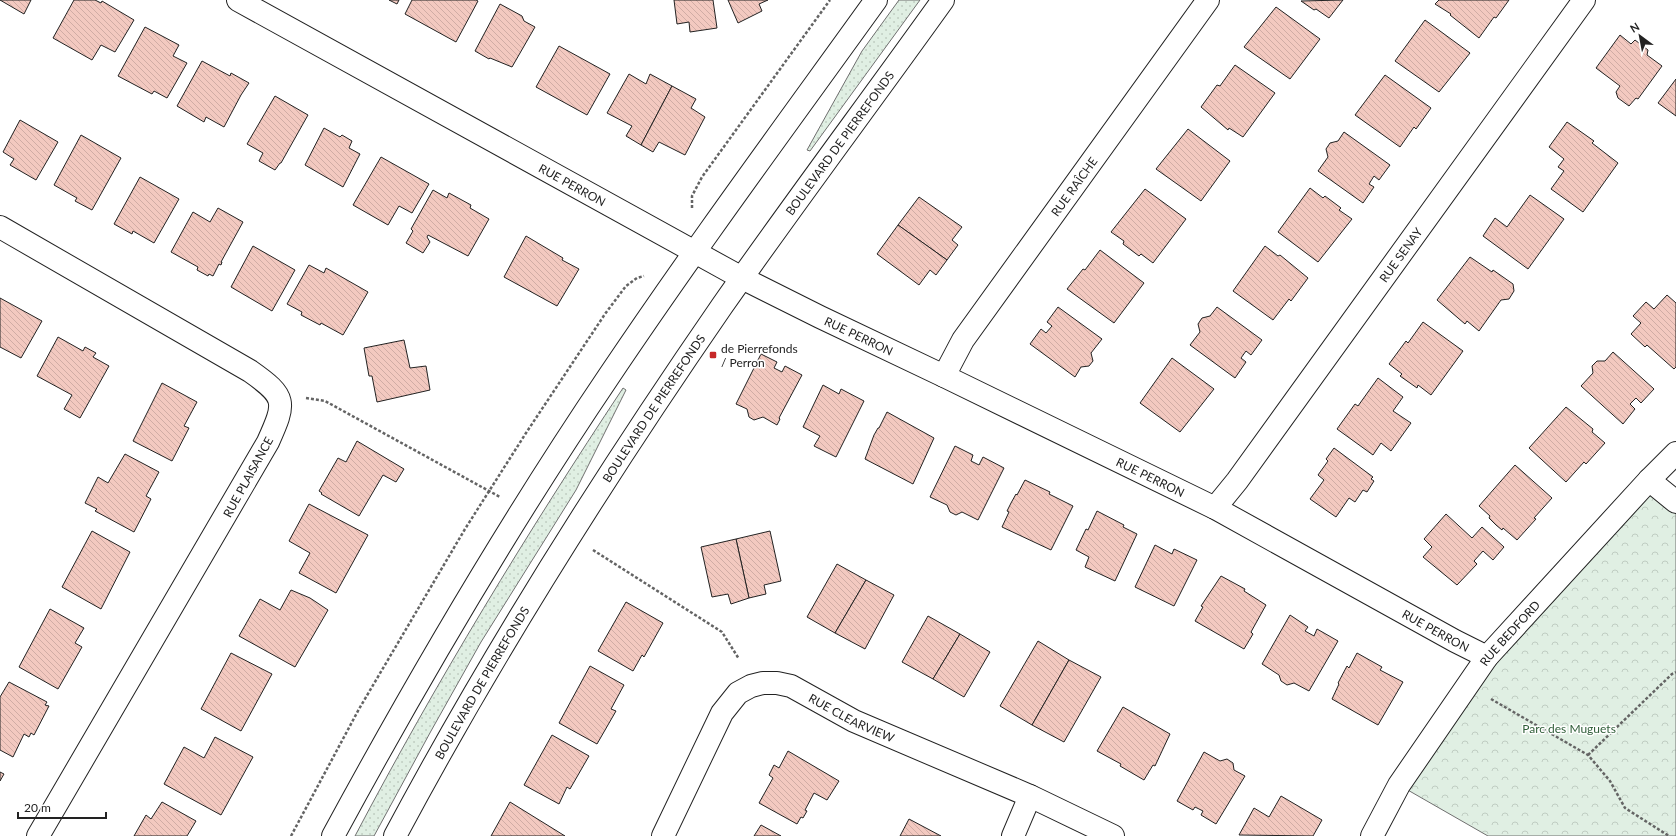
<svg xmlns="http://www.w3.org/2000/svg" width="1676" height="836" font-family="Lato,sans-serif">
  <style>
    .grass { fill: url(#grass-dots); stroke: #6f6f6f }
    .park { fill: url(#park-crowns); stroke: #6f6f6f }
    .building { fill: url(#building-back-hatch); stroke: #222 }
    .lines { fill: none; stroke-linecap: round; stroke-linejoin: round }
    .minor-casing { stroke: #222; stroke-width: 24 }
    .major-casing { stroke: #222; stroke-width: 24 }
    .path { stroke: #646464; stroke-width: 2.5; stroke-dasharray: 3 2; stroke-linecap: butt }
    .minor { stroke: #fff; stroke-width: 22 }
    .major { stroke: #fff; stroke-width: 22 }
    .poi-dot { fill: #c62828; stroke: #fff; stroke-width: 1.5 }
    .labels { text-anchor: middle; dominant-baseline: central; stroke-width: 3; stroke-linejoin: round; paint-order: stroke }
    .street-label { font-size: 12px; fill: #222; stroke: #fff }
    .poi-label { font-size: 12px; fill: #222; stroke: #fff; text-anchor: start }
    .park-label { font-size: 12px; fill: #2f5e38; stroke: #fff }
  </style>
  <defs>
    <pattern id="grass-dots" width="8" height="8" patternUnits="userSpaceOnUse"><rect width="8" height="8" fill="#e0efe3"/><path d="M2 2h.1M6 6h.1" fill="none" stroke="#c0cdc2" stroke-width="1.8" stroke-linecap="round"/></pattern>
    <pattern id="park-crowns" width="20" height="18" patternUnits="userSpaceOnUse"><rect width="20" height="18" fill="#e0efe3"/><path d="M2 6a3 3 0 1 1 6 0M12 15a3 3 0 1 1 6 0" fill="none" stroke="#c0cdc2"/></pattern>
    <pattern id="building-back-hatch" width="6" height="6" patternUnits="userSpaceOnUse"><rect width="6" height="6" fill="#f3c9c0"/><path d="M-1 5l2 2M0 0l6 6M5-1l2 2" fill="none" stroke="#d0aca5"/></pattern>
  </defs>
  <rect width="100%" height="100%" fill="#fff"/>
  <g class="grass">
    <polygon points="899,0 920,0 810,151 807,150 862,51"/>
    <path d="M623,388L626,390L576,490L481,642L431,731L374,836H355C436,682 527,533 623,388Z"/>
  </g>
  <polygon class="park" points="1649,480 1676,502 1676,836 1488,836 1399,785 1487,657"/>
  <g class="building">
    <polygon points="0,0 31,0 24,14"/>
    <polygon points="74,0 95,0 101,3 102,1 134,20 115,52 101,45 92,60 53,38"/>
    <polygon points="389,0 399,0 397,4"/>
    <polygon points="412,0 476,0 478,1 456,42 405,14"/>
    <polygon points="674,0 713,0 717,28 690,32 689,22 677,24"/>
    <polygon points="728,0 768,0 759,4 762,11 738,23"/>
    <polygon points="1343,0 1329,18 1316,9 1314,10 1301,1"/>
    <polygon points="1439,0 1509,0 1496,18 1494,17 1479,38 1450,15 1451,14 1435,4"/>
    <polygon points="500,4 522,16 524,21 535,27 512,67 490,58 489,59 475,51"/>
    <polygon points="1276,7 1320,39 1290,79 1244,47"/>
    <polygon points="1425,20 1470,53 1439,92 1395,61"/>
    <polygon points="145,27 179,45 173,56 187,63 167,98 154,91 152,94 118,76"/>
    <polygon points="1620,35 1631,44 1635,40 1648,50 1647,55 1662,66 1638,99 1636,98 1629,106 1618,98 1616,92 1620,86 1596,68"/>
    <polygon points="559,46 610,74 587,115 536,87"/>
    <polygon points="202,61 230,76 231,73 249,83 241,95 224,127 206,117 204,122 177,106"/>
    <polygon points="1235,65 1275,93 1243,137 1229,128 1228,130 1201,107 1217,85 1220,86"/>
    <polygon points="629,74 646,84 650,74 672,86 641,145 626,136 632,126 607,113"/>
    <polygon points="1385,75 1431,108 1416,129 1414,127 1400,147 1355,115"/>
    <polygon points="1676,79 1676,116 1658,103"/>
    <polygon points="672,86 696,99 691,108 705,117 685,155 659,142 653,152 641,145"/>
    <polygon points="275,96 308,115 281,163 280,163 275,170 259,161 263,153 247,144"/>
    <polygon points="20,120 58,142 36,180 10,165 14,159 3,152"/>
    <polygon points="1567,122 1594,141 1592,143 1618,163 1583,212 1551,189 1564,171 1558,167 1564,159 1549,147"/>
    <polygon points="324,128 340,137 342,135 352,141 349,148 360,154 343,187 305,165"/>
    <polygon points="1188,129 1230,161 1201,201 1156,169"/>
    <polygon points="1344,132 1390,165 1379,180 1374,176 1369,184 1374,187 1363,203 1318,171 1328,157 1326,149 1330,143 1338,141"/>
    <polygon points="81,135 121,158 92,210 75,201 77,198 54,185"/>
    <polygon points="381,157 429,184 412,213 399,206 388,225 353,205"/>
    <polygon points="140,177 179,199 154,243 133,231 132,234 114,224"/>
    <polygon points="1310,188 1323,198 1325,196 1341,208 1339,210 1352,219 1318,262 1278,232"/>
    <polygon points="1145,189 1186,219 1153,263 1141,254 1139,256 1123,244 1124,241 1111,232"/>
    <polygon points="433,190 447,198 449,193 471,205 470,208 489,219 468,256 428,235 427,237 430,242 423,253 406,243 413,231 411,229"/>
    <polygon points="1530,195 1564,219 1528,269 1483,236 1495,218 1507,227"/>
    <polygon points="919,197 962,227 952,240 958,245 947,260 898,225"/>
    <polygon points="218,208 243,222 221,262 222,262 221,265 219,264 213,276 209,274 208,276 197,270 198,267 171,252 193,212 210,222"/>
    <polygon points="898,225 947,260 936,275 930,270 919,285 877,254"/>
    <polygon points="526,236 563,258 562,260 579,269 557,306 504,277"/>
    <polygon points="253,246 295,270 272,311 231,287"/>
    <polygon points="1265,246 1278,256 1280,255 1308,278 1291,301 1289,299 1273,320 1233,291"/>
    <polygon points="1100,250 1144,283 1114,323 1067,289 1083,269 1085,270"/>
    <polygon points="1470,257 1492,272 1493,270 1513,284 1514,291 1509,299 1501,300 1479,331 1467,321 1465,324 1437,300"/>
    <polygon points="309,265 324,273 326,268 368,292 343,335 321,323 320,325 301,315 302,312 287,304"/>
    <polygon points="1667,295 1676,303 1676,367 1674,369 1647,345 1645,347 1631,334 1641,323 1633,316 1646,302 1654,309"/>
    <polygon points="0,298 42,321 21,358 0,347"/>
    <polygon points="1058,307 1102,339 1091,353 1093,361 1089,366 1081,367 1075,377 1030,344 1041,329 1046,333 1052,326 1047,322"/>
    <polygon points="1217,307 1262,340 1251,355 1246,351 1241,358 1246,362 1235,378 1190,345 1200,332 1198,324 1202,318 1210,316"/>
    <polygon points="1423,322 1463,351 1431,395 1418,385 1417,388 1400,376 1402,374 1389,364 1406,341 1408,343"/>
    <polygon points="58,337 83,351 85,347 96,353 93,357 109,366 80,418 64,409 72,395 37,376"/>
    <polygon points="404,340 410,368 426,366 430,390 377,402 372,376 369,376 364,348"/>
    <polygon points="1613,352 1654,389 1641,403 1636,398 1630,404 1635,409 1623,424 1581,386 1593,373 1592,366 1597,361 1605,361"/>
    <polygon points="761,354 777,362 774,368 782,372 785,366 802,375 779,418 780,419 777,425 763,417 754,420 749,417 747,409 736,404"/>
    <polygon points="1172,358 1214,389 1180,432 1140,403"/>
    <polygon points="1378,378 1403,397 1393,411 1411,423 1391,451 1381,443 1373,455 1337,429 1355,404 1358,406"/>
    <polygon points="162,383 197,402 184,426 189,428 172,461 133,441"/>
    <polygon points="823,385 839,394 841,389 864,401 836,457 814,446 820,436 803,427"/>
    <polygon points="1566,407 1593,429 1592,432 1605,443 1586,464 1584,462 1566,482 1529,448"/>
    <polygon points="887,412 934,438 913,484 865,459 874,435 878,428 879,428"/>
    <polygon points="357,441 404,469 396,482 383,475 359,516 321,494 322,493 319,491 338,458 346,462"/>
    <polygon points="955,446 973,455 971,461 979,465 983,457 1004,468 978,520 962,512 956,515 950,512 947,505 930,497"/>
    <polygon points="1334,448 1373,477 1371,479 1374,481 1367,492 1363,490 1355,502 1349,498 1336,517 1310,499 1324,480 1318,475 1328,461 1326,459"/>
    <polygon points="125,454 159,472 146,496 151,499 134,532 95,511 97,509 85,503 98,477 108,483"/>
    <polygon points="1515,465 1552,498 1534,518 1536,519 1517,540 1503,528 1502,530 1496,525 1489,518 1490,516 1479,506"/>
    <polygon points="1025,480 1050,492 1049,494 1073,506 1051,550 1002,527 1009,512 1007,511 1011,503 1016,494 1017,495"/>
    <polygon points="309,504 368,535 336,593 299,573 310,553 289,541"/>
    <polygon points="1097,511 1124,525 1123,527 1137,534 1115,581 1085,567 1089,557 1076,550 1086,529 1088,530"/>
    <polygon points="1446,514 1472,538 1482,527 1504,547 1493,560 1483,551 1474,561 1477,564 1457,585 1423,557 1432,547 1424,539"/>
    <polygon points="92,531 130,552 101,609 62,587"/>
    <polygon points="770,531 781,581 764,585 766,594 749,598 736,539"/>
    <polygon points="736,539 749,598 731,604 728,594 712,597 701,547"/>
    <polygon points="1155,545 1172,554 1174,549 1197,560 1174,606 1135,587"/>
    <polygon points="837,564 866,580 835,633 807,617"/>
    <polygon points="1221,576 1245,589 1244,591 1266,605 1251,632 1253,634 1244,649 1195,621 1203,607 1201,606"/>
    <polygon points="866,580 894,595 865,649 835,633"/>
    <polygon points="291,590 310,598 328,610 295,667 239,636 260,599 280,610"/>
    <polygon points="626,602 663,623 644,657 642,655 633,671 598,651"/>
    <polygon points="50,609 84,628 75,643 82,647 58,689 19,667"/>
    <polygon points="1290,615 1308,627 1305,631 1314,636 1317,629 1338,641 1309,691 1294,683 1287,685 1281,681 1279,675 1262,664"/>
    <polygon points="928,616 960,634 933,679 902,662"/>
    <polygon points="960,634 990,652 964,697 933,679"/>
    <polygon points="1038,641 1069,660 1032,725 1000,706"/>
    <polygon points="231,653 272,674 241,731 201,709"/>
    <polygon points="1357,653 1382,667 1380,670 1403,682 1378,725 1332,699 1339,684 1338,683 1347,666 1349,668"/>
    <polygon points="1069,660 1101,677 1064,742 1032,725"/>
    <polygon points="590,666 624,685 611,709 616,711 597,744 559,723"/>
    <polygon points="9,682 47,702 45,705 49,706 34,735 31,733 29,737 24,734 13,757 0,750 0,697"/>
    <polygon points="1123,707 1170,734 1155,766 1153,765 1144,780 1120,766 1121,764 1097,751"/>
    <polygon points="552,735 589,756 570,789 567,787 559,804 524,785"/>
    <polygon points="215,737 253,757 221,815 164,784 184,747 204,758"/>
    <polygon points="788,751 839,781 827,800 814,793 805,810 807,811 803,818 801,817 797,824 759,803 773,778 769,775 774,765 779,768"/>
    <polygon points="1204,752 1220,761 1227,759 1233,763 1234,770 1245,776 1216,824 1201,815 1203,811 1195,807 1193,810 1177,801"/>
    <polygon points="0,772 4,774 0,781"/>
    <polygon points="1281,796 1322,820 1313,836 1239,835 1254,808 1269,817"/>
    <polygon points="162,802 196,821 187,836 134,836 146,815 151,819"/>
    <polygon points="510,802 565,836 491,836"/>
    <polygon points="909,819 941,836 900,836"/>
    <polygon points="761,825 781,836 754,836"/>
  </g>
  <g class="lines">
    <g class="minor-casing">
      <g id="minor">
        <path id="s1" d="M238,0L742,278L820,317L944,376L1215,508L1455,641L1487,657"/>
        <path d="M0,227L250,371C287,397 286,402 268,442L38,836"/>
        <path id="s2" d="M944,376L963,340L1208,0"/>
        <polyline points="1649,480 1676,502"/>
        <path id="s3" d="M1215,508L1237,481L1584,0"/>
        <path id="s4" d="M663,836L722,713L738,693L751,686L763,683H777L791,686L854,721L1030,796L1113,836"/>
        <polyline points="1013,836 1030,796"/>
        <path id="s5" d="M1372,836L1399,785L1487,657L1649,480L1676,453"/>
      </g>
    </g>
    <g class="major-casing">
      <g id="major">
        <path d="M333,836C418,679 509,524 609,376C695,248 786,125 876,0"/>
        <path id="s6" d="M395,836C493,652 604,477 722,306C794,203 870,102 943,0"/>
      </g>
    </g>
    <g class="path">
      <polyline points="692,208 692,196 702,177 830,0"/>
      <polyline points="306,398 325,401 500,497"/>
      <polyline points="593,550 722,632 739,659"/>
      <polyline points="1491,699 1588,755 1610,781 1625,808 1669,836"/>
      <polyline points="1588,755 1672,674 1676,672"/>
      <polyline points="291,836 359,709 465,529 526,433 605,314 626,286 637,278 644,276"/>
    </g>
    <use href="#minor" class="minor"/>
    <use href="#major" class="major"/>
  </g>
  <rect class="poi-dot" x="709" y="351" width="8" height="8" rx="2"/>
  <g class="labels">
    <g class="street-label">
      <text stroke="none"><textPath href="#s6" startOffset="824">BOULEVARD DE PIERREFONDS</textPath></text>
      <text stroke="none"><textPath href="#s1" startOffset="382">RUE PERRON</textPath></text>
      <text stroke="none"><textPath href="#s2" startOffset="230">RUE RAÎCHE</textPath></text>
      <text stroke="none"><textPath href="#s3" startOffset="314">RUE SENAY</textPath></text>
      <text stroke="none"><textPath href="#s1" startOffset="706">RUE PERRON</textPath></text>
      <text stroke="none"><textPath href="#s6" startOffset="500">BOULEVARD DE PIERREFONDS</textPath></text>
      <text stroke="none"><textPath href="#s1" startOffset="1030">RUE PERRON</textPath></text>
      <text transform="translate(248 477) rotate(-61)">RUE PLAISANCE</text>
      <text stroke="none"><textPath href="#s1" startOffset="1354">RUE PERRON</textPath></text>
      <text stroke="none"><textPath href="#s5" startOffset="246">RUE BEDFORD</textPath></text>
      <text stroke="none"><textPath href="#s6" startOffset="176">BOULEVARD DE PIERREFONDS</textPath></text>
      <text stroke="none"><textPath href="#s4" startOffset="286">RUE CLEARVIEW</textPath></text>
    </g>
    <g class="poi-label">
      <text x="721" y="348">de Pierrefonds<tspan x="721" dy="14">/ Perron</tspan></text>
    </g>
    <g class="park-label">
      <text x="1569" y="728">Parc des Muguets</text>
    </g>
  </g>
  <g transform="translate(1640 36) rotate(328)" stroke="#ffffff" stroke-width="3" paint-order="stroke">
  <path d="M0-3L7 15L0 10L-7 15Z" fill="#222222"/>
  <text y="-6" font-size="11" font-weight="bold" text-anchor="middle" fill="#222222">N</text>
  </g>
  <path d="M18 812v6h88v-6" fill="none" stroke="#222222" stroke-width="2"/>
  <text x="24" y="812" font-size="12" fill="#222222" stroke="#ffffff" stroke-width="3" paint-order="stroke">20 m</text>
</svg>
